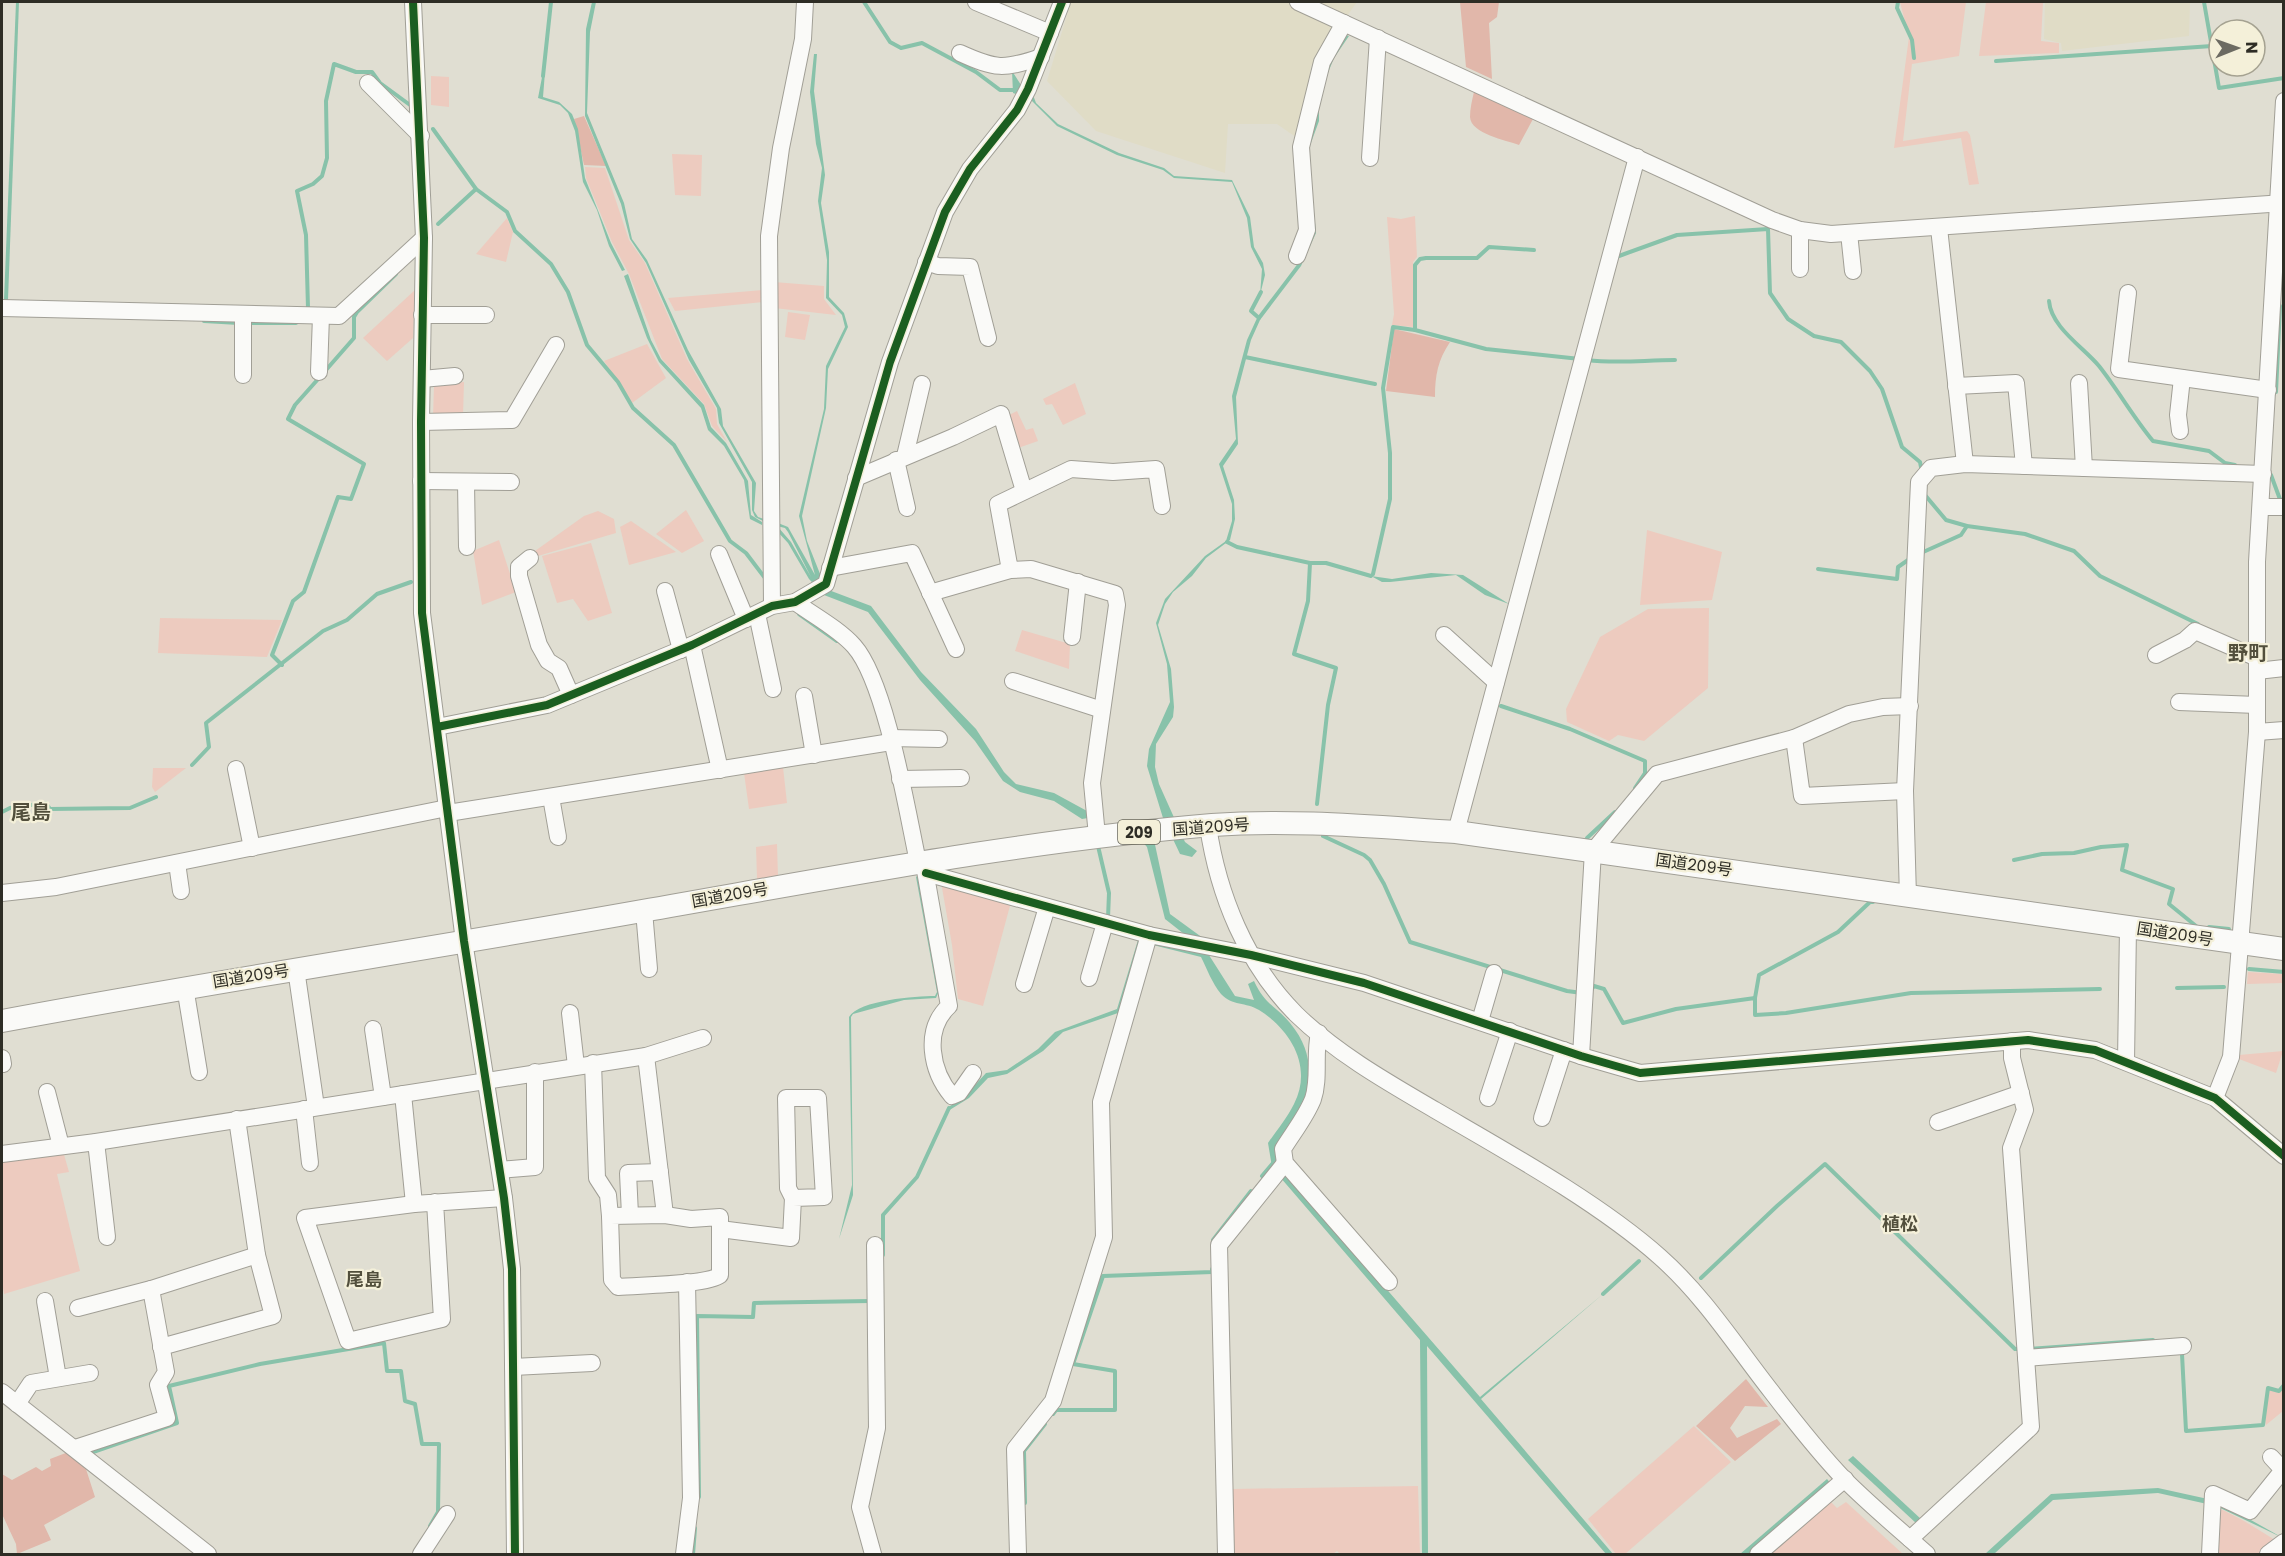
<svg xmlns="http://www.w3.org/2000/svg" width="2285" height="1556" font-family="Poppins,'Noto Sans JP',sans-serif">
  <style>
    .built { fill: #e0dcc6 }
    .green { fill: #edcbbf }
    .forest { fill: #e1b7aa }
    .water { fill: #88c2aa }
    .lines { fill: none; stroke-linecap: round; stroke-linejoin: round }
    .stream { stroke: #88c2aa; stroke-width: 4 }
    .minor-casing { stroke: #a19f96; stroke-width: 18 }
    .highway-casing { stroke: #a19f96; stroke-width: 24 }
    .minor { stroke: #fafaf8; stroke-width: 16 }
    .highway { stroke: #fafaf8; stroke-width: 22 }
    .cycleway-casing { stroke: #f4f0d9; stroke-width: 11 }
    .cycleway { stroke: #1b5e20; stroke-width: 8 }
    .labels { text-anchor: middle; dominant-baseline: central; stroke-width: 4.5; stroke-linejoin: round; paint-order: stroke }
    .shield { fill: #f4f0d9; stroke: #69685b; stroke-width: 1.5 }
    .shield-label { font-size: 15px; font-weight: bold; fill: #2e2d25 }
    .street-label { font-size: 16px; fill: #2e2d25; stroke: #f4f0d9 }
    .neighbourhood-label { font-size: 18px; font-weight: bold; fill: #524f3c; stroke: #f4f0d9 }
    .quarter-label { font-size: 20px; font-weight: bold; fill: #524f3c; stroke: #f4f0d9 }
  </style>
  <rect width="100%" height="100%" fill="#e0ded2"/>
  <g class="built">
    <polygon points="1071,2 1357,2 1311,66 1300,140 1277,124 1228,124 1225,173 1096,131 1047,81"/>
    <polygon points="2045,2 2190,2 2189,36 2062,51 2061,43 2044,39"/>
  </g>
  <g class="green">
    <polygon points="1900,2 1966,2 1959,56 1912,64 1903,141 1967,131 1970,135 1979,184 1969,185 1961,138 1894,148 1909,37"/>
    <polygon points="1986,2 2043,2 2041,41 2059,43 2059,53 1979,56"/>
    <polygon points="431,76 449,77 449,107 431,105"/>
    <polygon points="672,154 702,155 701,196 675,195"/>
    <polygon points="585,167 605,168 629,240 645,263 687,359 716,409 717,424 727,442 712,426 704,404 662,359 629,274 612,242 586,178"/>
    <polygon points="1415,216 1417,257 1413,262 1413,327 1392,325 1394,314 1387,217 1401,219"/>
    <polygon points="507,218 513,232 506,262 476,254"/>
    <polygon points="774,282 824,286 824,299 836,315 774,308"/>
    <polygon points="415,290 413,338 387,361 363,338"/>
    <polygon points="763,290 763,302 675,311 668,298"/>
    <polygon points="788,312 810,315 805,340 785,337"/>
    <polygon points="647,344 666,378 632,403 604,361"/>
    <polygon points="464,382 463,416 433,418 434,385"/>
    <polygon points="1075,383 1086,414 1063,425 1052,404 1046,405 1043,399"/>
    <polygon points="1017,411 1026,430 1033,428 1038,441 1015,449 1009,415"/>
    <polygon points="686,510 704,541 682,553 656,534"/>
    <polygon points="598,511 614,519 616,533 538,556 535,551 584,516"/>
    <polygon points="631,521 676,552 629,565 620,527"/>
    <polygon points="1647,530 1722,552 1712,600 1640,605"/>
    <polygon points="499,540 516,592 482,605 473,551"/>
    <polygon points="591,543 612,613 588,621 573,599 557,603 542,556"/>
    <polygon points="1709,608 1708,688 1644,741 1618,735 1609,741 1567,722 1566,709 1600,637 1648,609"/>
    <polygon points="160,618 282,620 267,657 158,653"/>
    <polygon points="1022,630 1070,644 1069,669 1015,651"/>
    <polygon points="783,767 787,803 749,809 744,773"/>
    <polygon points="153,768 186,768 155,792 152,787"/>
    <polygon points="777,844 778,877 757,879 756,847"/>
    <polygon points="941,882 1011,902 983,1006 958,999 952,945"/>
    <polygon points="2248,972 2283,974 2283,983 2247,984"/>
    <polygon points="2283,1051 2276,1073 2239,1059 2239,1055"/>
    <polygon points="63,1151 69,1172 57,1174 80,1271 4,1294 2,1282 2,1161"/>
    <polygon points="2283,1388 2283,1411 2266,1425 2264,1414 2269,1390 2277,1392"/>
    <polygon points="1694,1426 1731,1462 1625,1554 1616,1554 1588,1519"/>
    <polygon points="1418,1486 1420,1554 1340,1554 1337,1551 1333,1554 1233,1554 1232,1489"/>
    <polygon points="1830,1501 1837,1508 1846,1502 1903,1554 1769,1554"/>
    <path d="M2216,1507C2237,1516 2256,1528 2275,1540L2258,1554H2214Z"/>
  </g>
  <g class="forest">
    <polygon points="1460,2 1499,2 1497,17 1489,23 1492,79 1466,67"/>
    <path d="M1474,92L1533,119L1519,145C1506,140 1471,134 1470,117C1470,109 1472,100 1474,92Z"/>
    <polygon points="584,116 606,166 584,165 574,119"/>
    <path d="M1394,329L1450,342C1438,360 1435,375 1435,397L1386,391Z"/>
    <polygon points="1746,1379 1768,1407 1745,1406 1730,1428 1737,1438 1777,1419 1781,1424 1735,1461 1696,1426"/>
    <polygon points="71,1451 85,1466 95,1497 44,1525 51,1540 17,1554 16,1544 2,1514 2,1474 12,1480 36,1467 42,1471 51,1466 50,1459"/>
  </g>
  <g class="water">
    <polygon points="16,2 19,2 8,300 4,300"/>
    <polygon points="592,2 596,2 590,32 587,113 624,203 632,239 647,260 688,350 721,409 723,426 756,483 754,511 758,517 764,519 763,521 755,517 752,510 752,482 719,423 717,408 689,360 646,263 630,239 621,204 585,116 586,29"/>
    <polygon points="1343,34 1349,36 1334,58 1323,85 1319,99 1319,121 1308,151 1316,233 1301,266 1260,320 1251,340 1236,397 1238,444 1223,466 1234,500 1235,519 1230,540 1206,558 1192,576 1173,592 1165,604 1158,625 1171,669 1174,707 1173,717 1156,744 1155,767 1159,784 1185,842 1197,851 1192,857 1180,854 1163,818 1147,766 1149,749 1170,702 1167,664 1156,623 1165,599 1205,556 1226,541 1232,521 1232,504 1219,464 1236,439 1232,396 1247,340 1258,316 1299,262 1306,164 1317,95"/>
    <polygon points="814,54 817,54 814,91 825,175 821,203 829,252 829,297 844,313 848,327 828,369 826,408 802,516 807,541 826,589 871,606 921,672 976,729 1004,772 1016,784 1054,793 1087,811 1088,818 1082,819 1054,801 1020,792 1003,781 975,741 920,680 868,612 824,595 809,579 788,543 776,530 778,527 791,542 811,577 788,532 785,528 777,526 778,523 788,527 815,575 799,516 824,409 826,366 845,327 842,315 826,298 827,260 818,201 822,168 816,144 810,92"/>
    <polygon points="1012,71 1023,88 1033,95 1036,103 1058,124 1119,153 1164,168 1174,176 1232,180 1250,217 1254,247 1263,263 1265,275 1260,295 1262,269 1251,247 1247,218 1232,182 1174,178 1163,170 1117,155 1057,126 1030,99 1013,93"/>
    <polygon points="543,72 545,72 543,97 559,102 572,114 578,129 585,178 611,243 625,270 622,271 609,246 597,210 583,182 575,131 568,113 560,105 538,98"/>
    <polygon points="628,274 651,340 661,359 704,405 711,427 726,443 748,481 751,515 762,522 762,525 750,519 744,480 724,446 708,430 701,408 659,362 647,338 624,276"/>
    <polygon points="1431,573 1463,575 1509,604 1485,595 1456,575 1390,582 1382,582 1371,576 1392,579"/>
    <path d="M1140,839L1154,840L1170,914L1207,941V952L1235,996L1254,1000L1248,984L1254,981C1265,1005 1275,1005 1290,1023C1329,1070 1299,1112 1278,1160L1272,1167L1268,1143C1277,1130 1287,1118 1294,1104C1313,1067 1291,1030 1259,1010C1246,1002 1232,1006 1221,994C1212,983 1207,969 1201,957L1153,945L1118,1013L1063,1032L1043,1051L1007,1074L988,1078L969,1098L948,1111L947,1108L964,1097L986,1073L1007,1070L1038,1049L1055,1032L1117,1009L1138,940L1193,941L1165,919L1147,847Z"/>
    <path d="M918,875L939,991L936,998L904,1000L853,1014L851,1017L853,1195L839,1239L852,1185L849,1017C859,1000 916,996 935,996L937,992L916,877Z"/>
    <polygon points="1286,1173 1480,1397 1603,1294 1481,1399 1613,1554 1606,1554 1427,1346 1428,1554 1422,1554 1420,1340 1280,1177"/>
    <polygon points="1853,1456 1922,1520 1917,1524 1848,1460"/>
    <polygon points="1827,1479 1831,1484 1749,1554 1740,1554"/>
    <polygon points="2158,1488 2217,1501 2283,1538 2216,1506 2158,1493 2053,1500 1994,1554 1985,1554 2051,1494"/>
  </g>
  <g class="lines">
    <g class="stream">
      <polyline points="864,2 890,42 901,48 922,43 976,72 1000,90 1015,90"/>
      <polyline points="1898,2 1897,8 1912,40 1914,58"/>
      <polyline points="2204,2 2219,88 2284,78"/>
      <polyline points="1996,61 2212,46"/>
      <polyline points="543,76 551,2"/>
      <polyline points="433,129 476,189 507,212 515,231 551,264 568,292 587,345 618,382 633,408 674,445 730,541 746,553 765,578"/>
      <polyline points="438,224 476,189"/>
      <polyline points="1619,256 1677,235 1768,229 1770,293 1788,319 1814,336 1841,342 1870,371 1882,389 1902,447 1920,462 1922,472"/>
      <path d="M2049,301C2051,327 2083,347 2099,366C2118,390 2133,417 2153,441L2209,451L2225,463L2235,465"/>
      <polyline points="308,308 306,235 297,191 313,184 322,176 327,158 326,101 334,64 356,72 372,72 380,83 410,105"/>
      <polyline points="1259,318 1251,311 1261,292"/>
      <polyline points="204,321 239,323"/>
      <polyline points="246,323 296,323"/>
      <polyline points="1415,330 1486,349 1580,359"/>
      <polyline points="1245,357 1375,384"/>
      <path d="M1587,360C1618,364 1644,360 1675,360"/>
      <polyline points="326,370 354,338 354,317 357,312 396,274"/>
      <polyline points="2276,392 2280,306"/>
      <polyline points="2271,475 2281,502"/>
      <polyline points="1925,495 1946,520 1967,526 2025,534 2074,551 2100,576 2198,624"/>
      <polyline points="1227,542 1237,547 1310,563"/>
      <polyline points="1921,553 1961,535 1967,526"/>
      <polyline points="1818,569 1897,579 1898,567 1911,558"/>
      <polyline points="1373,574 1390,499 1390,453 1383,388 1393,327 1415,330 1415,265 1420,259 1426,258 1477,258 1489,247 1534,250"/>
      <polyline points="799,614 837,641"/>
      <polyline points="282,665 272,655 293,601 304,592 338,497 351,499 364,464 288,419 295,405 319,378"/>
      <polyline points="1501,706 1570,729 1645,761 1645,773 1635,788"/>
      <polyline points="192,765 209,747 206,723 323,631 347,620 377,594 411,582"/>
      <polyline points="1317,804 1328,705 1336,668 1294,654 1308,601 1310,563 1326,563 1371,576"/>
      <polyline points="2,812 10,808 46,803 50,809 130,808 156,797"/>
      <polyline points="1323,836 1364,855 1370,860 1384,884 1410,942 1567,991 1582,993"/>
      <polyline points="1587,838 1615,812"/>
      <polyline points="1098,846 1109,893 1108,918"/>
      <polyline points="2014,860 2042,854 2074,853 2101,847 2127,845 2122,870 2173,889 2169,904 2196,926"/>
      <polyline points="2209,927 2229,929"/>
      <polyline points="2249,969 2284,972"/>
      <polyline points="2177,988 2224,987"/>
      <polyline points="1591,990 1594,986 1604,989 1623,1023 1676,1009 1755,998 1755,1015 1786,1013 1911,993 2100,989"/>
      <polyline points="1755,998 1759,975 1838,932 1870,902 1873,902"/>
      <polyline points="1262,1176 1273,1163"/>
      <polyline points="1213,1244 1213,1240 1251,1191"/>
      <polyline points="883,1255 883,1215 917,1177 949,1108"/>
      <polyline points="1701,1278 1777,1206 1825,1164 2015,1349 2022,1349"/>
      <polyline points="1603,1294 1639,1261"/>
      <polyline points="2029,1349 2153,1340"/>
      <polyline points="2182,1354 2186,1431 2263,1425 2268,1388 2279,1391 2284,1385"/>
      <polyline points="1053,1414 1056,1410 1115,1410 1115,1371 1073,1364 1103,1276 1212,1272 1212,1269"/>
      <polyline points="93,1452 177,1423 169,1386 260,1364 384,1343 387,1371 401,1371 405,1401 415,1404 422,1444 439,1444 438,1512 430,1526"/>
      <polyline points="699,1497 697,1316 753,1317 754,1303 870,1301"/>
      <polyline points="1025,1503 1024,1451 1045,1424"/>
      <polyline points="693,1554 695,1528"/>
    </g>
    <g class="minor-casing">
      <g id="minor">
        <polyline points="413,2 424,238 421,422 422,613 464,941 504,1198 512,1269 515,1554"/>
        <polyline points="976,2 1050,33"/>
        <polyline points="1298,2 1772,220 1800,230 1831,234 2284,203"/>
        <path d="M960,53C995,69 1004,70 1041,57"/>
        <polyline points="368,83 421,136"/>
        <polyline points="1370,158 1378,38"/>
        <polyline points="1939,228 1965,464"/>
        <polyline points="1800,230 1800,269"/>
        <polyline points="1849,233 1853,271"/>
        <polyline points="1297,256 1307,230 1301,147 1322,62 1344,23"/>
        <polyline points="926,262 938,266 970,267 988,338"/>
        <polyline points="2128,293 2119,369 2268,390"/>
        <polyline points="2,308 339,316 424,238"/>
        <polyline points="243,314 243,375"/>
        <polyline points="422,315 486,315"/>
        <polyline points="319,372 321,316"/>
        <polyline points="422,379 455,376"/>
        <polyline points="2079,383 2084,468"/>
        <polyline points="1956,386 2016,383 2024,466"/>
        <polyline points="421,422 512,420 556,345"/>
        <polyline points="2180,431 2178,415 2182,378"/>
        <polyline points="905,456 922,384"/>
        <polyline points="896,460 907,508"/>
        <polyline points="856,478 953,437 1001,414 1024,491"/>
        <polyline points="421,481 511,482"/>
        <polyline points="466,482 467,547"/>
        <polyline points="2261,507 2284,507"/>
        <polyline points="719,554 746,619"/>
        <polyline points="530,558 519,567 519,576 539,645 548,661 559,668 571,695"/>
        <polyline points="830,568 912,553 956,649"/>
        <polyline points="1010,570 998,504 1071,469 1113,472 1156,469 1162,506"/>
        <polyline points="665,591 681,650"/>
        <polyline points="930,593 1010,570 1031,569 1115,594 1117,605 1092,783 1097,836"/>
        <path d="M795,602C813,615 839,629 854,646C886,682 907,811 918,862"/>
        <polyline points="772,606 769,236 781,148 803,39 805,2"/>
        <polyline points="757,614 773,689"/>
        <polyline points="1444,635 1496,682"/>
        <polyline points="1072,637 1078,582"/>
        <polyline points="692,645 720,770"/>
        <polyline points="2156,655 2185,640 2195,631 2257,658"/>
        <polyline points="2257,671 2284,668"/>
        <polyline points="1013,681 1102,710"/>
        <polyline points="804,696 814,755"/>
        <polyline points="2179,702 2257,705"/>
        <polyline points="437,727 547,705 692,645 772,606 795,602 826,584 890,362 945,212 970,169 1017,110 1028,89 1062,2"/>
        <polyline points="2257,732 2284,730"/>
        <polyline points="890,738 939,739"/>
        <polyline points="1794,738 1802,796 1905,791"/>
        <polyline points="236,769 252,848"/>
        <polyline points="900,779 961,778"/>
        <polyline points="551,797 558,837"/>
        <polyline points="448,813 891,742"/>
        <path d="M1208,826C1218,894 1246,964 1296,1014C1336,1053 1387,1082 1435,1110C1507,1152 1598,1202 1660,1257C1704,1296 1735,1345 1771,1391C1794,1421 1819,1453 1845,1480C1871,1506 1900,1530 1927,1554"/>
        <polyline points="1456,832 1637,157"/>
        <polyline points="177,863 181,891"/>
        <path d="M924,865L949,1006C923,1030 931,1071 952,1096L959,1093L973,1073"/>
        <polyline points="926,873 1149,935 1251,955 1364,983 1581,1056 1640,1073 2028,1040 2095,1050 2215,1098 2284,1156"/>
        <polyline points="2,893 56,887 447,808"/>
        <polyline points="1908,897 1905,791 1919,482 1931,468 1965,464 2263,474"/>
        <polyline points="644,911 649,969"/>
        <polyline points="296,969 316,1107"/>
        <polyline points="1089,978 1105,923"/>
        <polyline points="1024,984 1047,907"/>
        <polyline points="185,987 199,1072"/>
        <polyline points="570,1013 576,1066"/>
        <polyline points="1480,1021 1494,973"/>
        <polyline points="373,1029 383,1097"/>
        <path d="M1319,1033C1314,1055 1320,1078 1313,1099C1306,1117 1292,1134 1283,1149L1285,1163L1389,1282"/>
        <polyline points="646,1056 665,1215"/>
        <polyline points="1581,1056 1593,851 1657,774 1794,738 1849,714 1883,707 1910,706"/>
        <polyline points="2,1058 3,1064"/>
        <polyline points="2126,1062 2128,927"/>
        <polyline points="593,1063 597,1178 608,1195 610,1216"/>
        <polyline points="47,1092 61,1146"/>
        <polyline points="403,1094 414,1204"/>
        <polyline points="1488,1098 1510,1031"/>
        <polyline points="2215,1098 2231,1057 2257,732 2257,562 2284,101"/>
        <polyline points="304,1109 310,1163"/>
        <polyline points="1542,1118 1564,1050"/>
        <polyline points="1938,1122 2021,1093"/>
        <polyline points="96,1142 107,1237"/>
        <polyline points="2,1154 96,1142 646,1056 703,1038"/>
        <polyline points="500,1170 535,1167 535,1072"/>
        <polyline points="435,1202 442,1319 348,1341 305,1218 414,1204 504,1198"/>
        <polyline points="630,1215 628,1173 660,1172"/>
        <path d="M665,1215L691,1219L720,1217V1275C708,1285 638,1285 618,1287L612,1280L610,1216Z"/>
        <polyline points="720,1229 791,1238 793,1198 788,1188 786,1098 818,1098 824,1197 793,1198"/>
        <polyline points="45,1301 58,1378"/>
        <polyline points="78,1308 151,1289"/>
        <polyline points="161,1347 273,1316 257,1255"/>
        <polyline points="2026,1358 2183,1346"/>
        <polyline points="513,1367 592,1363"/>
        <polyline points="2,1392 208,1554"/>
        <polyline points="17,1404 31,1383 90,1373"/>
        <polyline points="75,1448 167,1418 158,1385 166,1372 151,1289 257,1255 237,1119"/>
        <polyline points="1910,1539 2031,1427 2011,1148 2025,1110 2012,1058 2012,1041"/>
        <polyline points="421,1554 447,1514"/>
        <polyline points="684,1554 691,1498 687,1282"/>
        <polyline points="873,1554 860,1507 877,1428 875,1245"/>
        <polyline points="1018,1554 1015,1449 1053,1401 1104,1237 1101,1102 1149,935"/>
        <polyline points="1226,1554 1219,1245 1285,1163"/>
        <polyline points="1758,1554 1845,1479"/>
        <polyline points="2210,1554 2213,1494 2250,1511 2283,1470 2271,1457"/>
        <polyline points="2268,1554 2284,1542"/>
      </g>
    </g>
    <g class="highway-casing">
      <path id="highway" d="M2,1021C215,981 429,949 642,911C832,878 1020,841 1212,825C1293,819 1375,827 1456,832L2284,949"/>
    </g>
    <use href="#minor" class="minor"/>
    <use href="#highway" class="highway"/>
    <g class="cycleway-casing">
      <g id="cycleway">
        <polyline points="413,2 424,238 421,422 422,613 464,941 504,1198 512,1269 515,1554"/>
        <polyline points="437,727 547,705 692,645 772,606 795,602 826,584 890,362 945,212 970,169 1017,110 1028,89 1062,2"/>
        <polyline points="926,873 1149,935 1251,955 1364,983 1581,1056 1640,1073 2028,1040 2095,1050 2215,1098 2284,1156"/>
      </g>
    </g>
    <use href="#cycleway" class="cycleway"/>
  </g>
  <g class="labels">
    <rect class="shield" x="1118" y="820" width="42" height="24" rx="4.5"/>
    <g class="shield-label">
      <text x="1139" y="832">209</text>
    </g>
    <g class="street-label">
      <text transform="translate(1211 827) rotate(-4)">国道209号</text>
      <text transform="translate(1694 865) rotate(8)">国道209号</text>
      <text transform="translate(730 895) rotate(-10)">国道209号</text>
      <text transform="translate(2175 934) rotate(9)">国道209号</text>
      <text transform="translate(251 976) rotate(-9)">国道209号</text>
    </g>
    <g class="neighbourhood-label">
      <text x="1900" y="1223">植松</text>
      <text x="364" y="1279">尾島</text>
    </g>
    <g class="quarter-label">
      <text x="2248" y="653">野町</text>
      <text x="31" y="812">尾島</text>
    </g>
  </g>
  <rect width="2285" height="1556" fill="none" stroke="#2e2d25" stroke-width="6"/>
  <g transform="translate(2237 48) rotate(89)"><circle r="28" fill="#f4f0d9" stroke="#a5a291" stroke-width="1.5"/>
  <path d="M0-4.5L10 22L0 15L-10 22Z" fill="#6c6b62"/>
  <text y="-9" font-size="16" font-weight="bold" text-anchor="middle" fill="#2e2d25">N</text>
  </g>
</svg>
